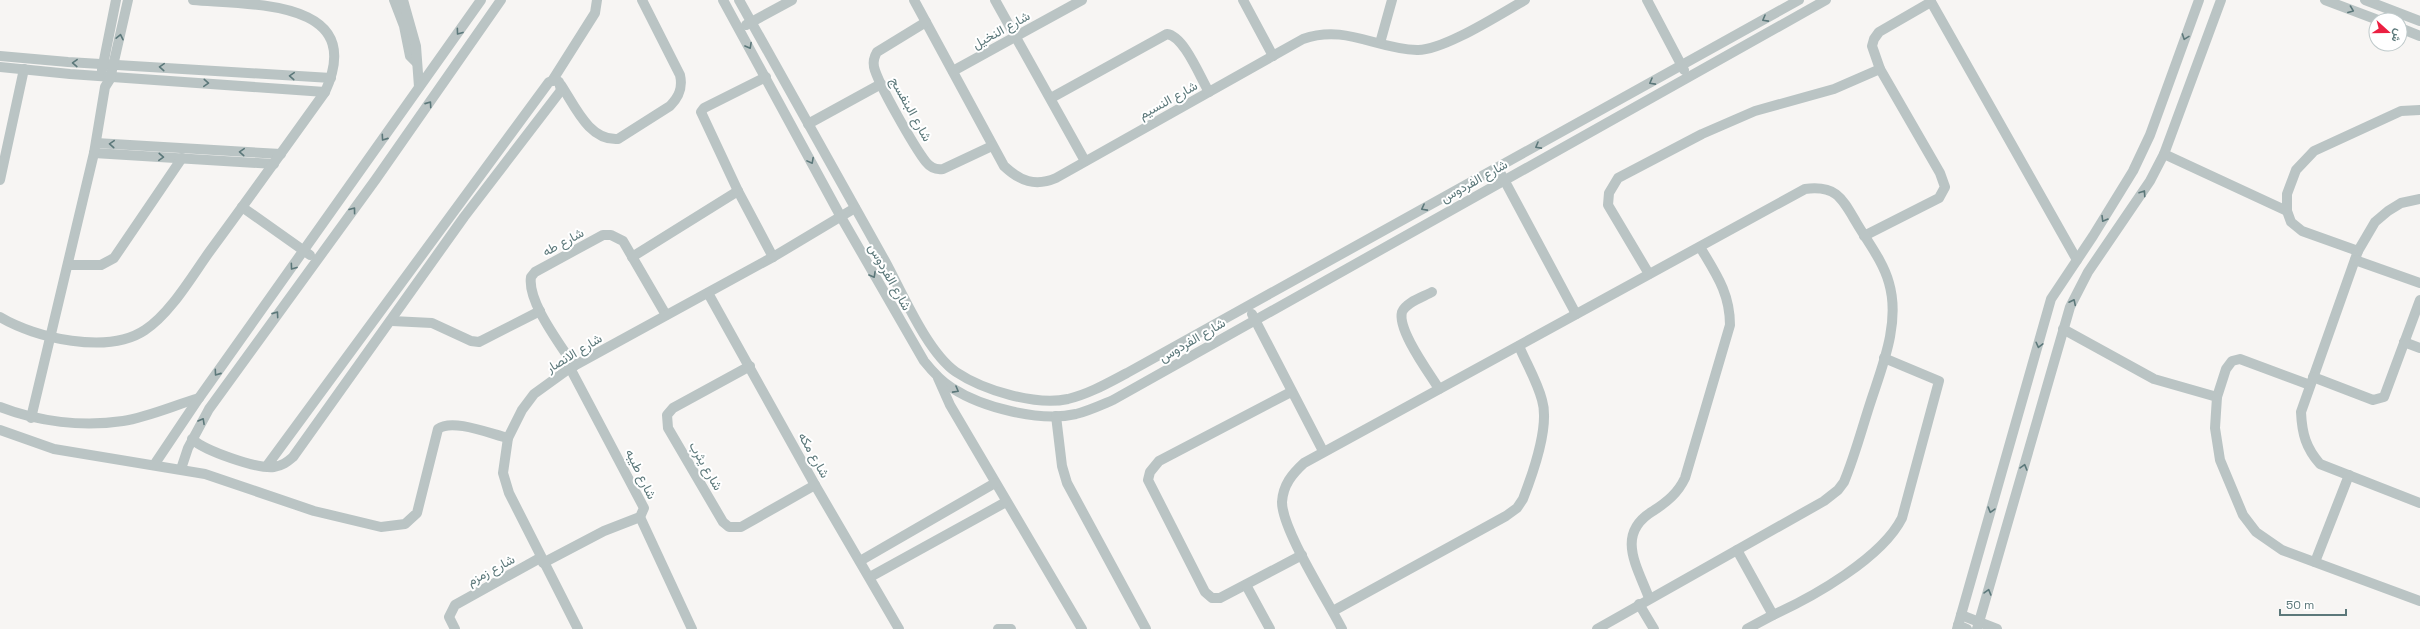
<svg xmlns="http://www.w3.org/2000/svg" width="2420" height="629" font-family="'Space Grotesk',Vazirmatn,sans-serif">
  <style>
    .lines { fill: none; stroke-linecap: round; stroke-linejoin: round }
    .minor { stroke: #bac4c4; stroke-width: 10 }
    .oneway { stroke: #5c787a }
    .labels { text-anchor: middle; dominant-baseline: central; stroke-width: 4; stroke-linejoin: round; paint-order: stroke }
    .street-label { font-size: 13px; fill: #5c787a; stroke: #fff }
  </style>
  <rect width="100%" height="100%" fill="#f7f5f3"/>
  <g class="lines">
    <g class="minor">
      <polyline points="394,0 404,26 410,56 417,63"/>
      <polyline points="403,0 416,46 419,87"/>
      <path d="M723,0L841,217L924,361C932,371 941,381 952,388C983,408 1040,422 1076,414C1088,411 1101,405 1113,400L1826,0"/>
      <path d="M739,0C787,87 836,174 885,261C902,292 927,352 956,372C983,390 1035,406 1068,399C1089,394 1108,383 1127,373L1799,0"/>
      <path d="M914,0L1004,166C1020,181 1035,187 1056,178L1303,39C1346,24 1375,49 1417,50C1443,51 1500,14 1525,0"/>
      <polyline points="995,0 1085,161"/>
      <polyline points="1243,0 1273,56"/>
      <polyline points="1647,0 1684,70"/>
      <polyline points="1930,0 2077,260"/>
      <polyline points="2325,0 2378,20"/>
      <polyline points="2365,0 2420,21"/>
      <path d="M926,22L877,52C874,57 873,62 874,67C878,84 915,148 926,162C930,167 936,170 943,169L992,146"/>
      <polyline points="746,25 792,0"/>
      <polyline points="2400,28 2420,36"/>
      <polyline points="1380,43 1392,0"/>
      <polyline points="0,56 68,62 331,78"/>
      <polyline points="0,67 70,74 325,92"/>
      <polyline points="102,70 116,0"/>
      <polyline points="953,71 1082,0"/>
      <polyline points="766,77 704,108 701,112 738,191 773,257"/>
      <polyline points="552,81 595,13 597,0"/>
      <path d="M561,85C575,106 589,141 618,139L670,106C679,97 683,88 680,75L642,0"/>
      <path d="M1051,98L1167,34C1184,36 1200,77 1209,92"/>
      <polyline points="808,124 881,84"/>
      <polyline points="96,143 281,154"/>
      <polyline points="94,153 274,164"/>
      <polyline points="2164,154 2287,211"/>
      <polyline points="1501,174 1576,314"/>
      <polyline points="0,180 24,69"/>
      <path d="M2420,199L2401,203L2388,211L2375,222L2358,251L2301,412C2302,434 2306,448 2320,464L2420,503"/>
      <polyline points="242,207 310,255"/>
      <polyline points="1864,236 1939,198 1945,187 1940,173 1880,69 1872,46 1874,39 1879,32 1931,2"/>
      <polyline points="2358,251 2302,231 2291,222 2287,211 2287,194 2296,170 2314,151 2401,111 2420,110"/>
      <polyline points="632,257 738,191"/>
      <polyline points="2355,260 2420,283"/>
      <polyline points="68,265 101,265 114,258 182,158"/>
      <polyline points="1649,274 1608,205 1609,193 1618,178 1702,134 1755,111 1834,89 1880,69"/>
      <path d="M1432,292C1423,297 1406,302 1402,312C1397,330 1430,374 1439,389"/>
      <polyline points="708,293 815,485 899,629"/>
      <polyline points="1252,314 1323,451"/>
      <path d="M0,317C35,338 108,355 145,330C170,314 192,276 210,251C249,198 287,145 325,92C367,0 255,5 193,0"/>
      <polyline points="392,321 432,323 471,341 479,342 540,311"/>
      <polyline points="2063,329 2154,379 2217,397"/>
      <polyline points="2404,342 2420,348"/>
      <path d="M574,366C561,345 527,302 531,277L535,272L603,235H611L623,241L666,315"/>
      <polyline points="750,366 673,408 667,415 668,428 723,522 729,527 741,527 815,485"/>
      <polyline points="2313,377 2373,400 2384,397 2420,300"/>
      <polyline points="938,378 950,405 1082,629"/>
      <polyline points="2310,385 2240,359 2232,361 2226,369 2217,397 2215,428 2220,460 2243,515 2256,532 2282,550 2420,601"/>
      <polyline points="1291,392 1159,461 1150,472 1148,480 1205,592 1212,598 1220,598 1302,555"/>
      <path d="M0,407C38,422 83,427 123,421C148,417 175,405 199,398"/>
      <polyline points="1056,416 1062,466 1067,483 1146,629"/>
      <polyline points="31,418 94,153 105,87 110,79 128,0"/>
      <path d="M0,430L54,449L205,474L314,511L381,527L405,524L417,513L438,429C452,418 491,434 508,438"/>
      <path d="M192,439C205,451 257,469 274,467C282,466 287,462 293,457L464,217L559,93L561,90L559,82L556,80L549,82L266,467"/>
      <polyline points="154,465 199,398 481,0"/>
      <polyline points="181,469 188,448 209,409 376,179 501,0"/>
      <polyline points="640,517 692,629"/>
      <path d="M1737,550L1773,615C1813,597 1882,558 1902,518L1939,381L1884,358"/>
      <polyline points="860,561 995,483"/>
      <polyline points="2315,562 2349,475"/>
      <polyline points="543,563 604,531 640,517 644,508 570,368"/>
      <polyline points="870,577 1006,502"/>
      <polyline points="1246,585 1270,629"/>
      <path d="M1649,598C1637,566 1615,534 1653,511C1667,502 1678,493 1685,478L1730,325C1730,293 1716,274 1700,247"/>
      <polyline points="1639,604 1654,629"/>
      <path d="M1333,611L1506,516L1517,508L1523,499C1533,473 1550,426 1542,400C1537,381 1526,363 1519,346"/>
      <polyline points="1961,615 1997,629"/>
      <polyline points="1958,625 1967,629"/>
      <polyline points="455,629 449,617 455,605 540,558"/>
      <polyline points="578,629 509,493 503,473 508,438 522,410 534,394 570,368 773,257 855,208"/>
      <polyline points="998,629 1011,629"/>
      <path d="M1342,629C1328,601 1282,530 1282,502C1283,485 1292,474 1304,463L1805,189C1836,185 1842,198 1856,222C1867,241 1883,261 1889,283C1901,324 1881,369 1869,407C1861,432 1854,458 1844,482L1838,490L1824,501L1597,629"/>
      <polyline points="1747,629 1773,615"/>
      <polyline points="1957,629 2051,299 2093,236 2133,171 2150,135 2199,0"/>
      <polyline points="1977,629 2070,307 2088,272 2150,181 2164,154 2221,0"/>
    </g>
  </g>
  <defs><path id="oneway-chevron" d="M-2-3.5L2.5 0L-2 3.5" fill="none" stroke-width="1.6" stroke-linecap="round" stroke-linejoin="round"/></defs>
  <g class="oneway">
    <use href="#oneway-chevron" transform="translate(2351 10) rotate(21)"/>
    <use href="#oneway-chevron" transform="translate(1765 19) rotate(151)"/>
    <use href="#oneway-chevron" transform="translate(459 32) rotate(126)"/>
    <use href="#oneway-chevron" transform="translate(120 37) rotate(-78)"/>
    <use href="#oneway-chevron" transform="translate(2185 37) rotate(110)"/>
    <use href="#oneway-chevron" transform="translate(749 46) rotate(61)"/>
    <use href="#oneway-chevron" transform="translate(75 63) rotate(-178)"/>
    <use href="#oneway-chevron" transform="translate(162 67) rotate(-176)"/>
    <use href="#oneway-chevron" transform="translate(292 76) rotate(-176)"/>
    <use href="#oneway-chevron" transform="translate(1652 82) rotate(151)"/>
    <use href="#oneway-chevron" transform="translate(206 83) rotate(4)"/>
    <use href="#oneway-chevron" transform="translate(429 104) rotate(-55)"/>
    <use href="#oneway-chevron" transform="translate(384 138) rotate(125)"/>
    <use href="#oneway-chevron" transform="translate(112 144) rotate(-176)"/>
    <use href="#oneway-chevron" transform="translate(1538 146) rotate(151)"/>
    <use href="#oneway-chevron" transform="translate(242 152) rotate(-176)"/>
    <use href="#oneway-chevron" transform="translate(161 157) rotate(3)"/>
    <use href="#oneway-chevron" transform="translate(811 161) rotate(62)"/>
    <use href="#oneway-chevron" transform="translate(2143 193) rotate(-56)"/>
    <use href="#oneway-chevron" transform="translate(1424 208) rotate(152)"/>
    <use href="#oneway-chevron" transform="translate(353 210) rotate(-53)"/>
    <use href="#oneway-chevron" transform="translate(2104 219) rotate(121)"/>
    <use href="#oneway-chevron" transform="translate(293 267) rotate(126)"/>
    <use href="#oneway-chevron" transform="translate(873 275) rotate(61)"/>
    <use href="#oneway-chevron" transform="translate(2073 302) rotate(-64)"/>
    <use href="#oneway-chevron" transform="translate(276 314) rotate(-55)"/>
    <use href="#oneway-chevron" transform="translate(2039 345) rotate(104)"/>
    <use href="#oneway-chevron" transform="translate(217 373) rotate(125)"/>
    <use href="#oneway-chevron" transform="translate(956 390) rotate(29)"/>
    <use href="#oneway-chevron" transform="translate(202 421) rotate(-61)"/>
    <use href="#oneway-chevron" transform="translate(2024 467) rotate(-74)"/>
    <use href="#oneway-chevron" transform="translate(1991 510) rotate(106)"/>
    <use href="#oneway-chevron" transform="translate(1988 592) rotate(-74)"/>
  </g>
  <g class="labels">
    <g class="street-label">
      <text transform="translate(1001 30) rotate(-29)">شارع النخيل</text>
      <text transform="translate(1168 100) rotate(-29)">شارع النسيم</text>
      <text transform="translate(911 109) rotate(61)">شارع البنفسج</text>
      <text transform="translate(1474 181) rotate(-29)">شارع الفردوس</text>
      <text transform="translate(563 242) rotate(-28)">شارع طه</text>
      <text transform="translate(890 277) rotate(61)">شارع الفردوس</text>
      <text transform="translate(1192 340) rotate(-30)">شارع الفردوس</text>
      <text transform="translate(574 353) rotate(-31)">شارع الانصار</text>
      <text transform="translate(814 455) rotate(61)">شارع مكه</text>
      <text transform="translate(706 466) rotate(60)">شارع يثرب</text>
      <text transform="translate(641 474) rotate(64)">شارع طيبه</text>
      <text transform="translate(491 570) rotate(-28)">شارع زمزم</text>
    </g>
  </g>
  <g transform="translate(2388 32) rotate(111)"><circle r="19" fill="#ffffff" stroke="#bec9ca"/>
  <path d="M0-3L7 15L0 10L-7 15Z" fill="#eb1f41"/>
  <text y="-6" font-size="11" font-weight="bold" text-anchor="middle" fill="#5c787a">ش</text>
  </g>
  <path d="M2280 609v6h66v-6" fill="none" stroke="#5c787a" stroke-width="2"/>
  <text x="2286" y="609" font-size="12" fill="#5c787a" stroke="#ffffff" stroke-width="3" paint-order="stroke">50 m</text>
</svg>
